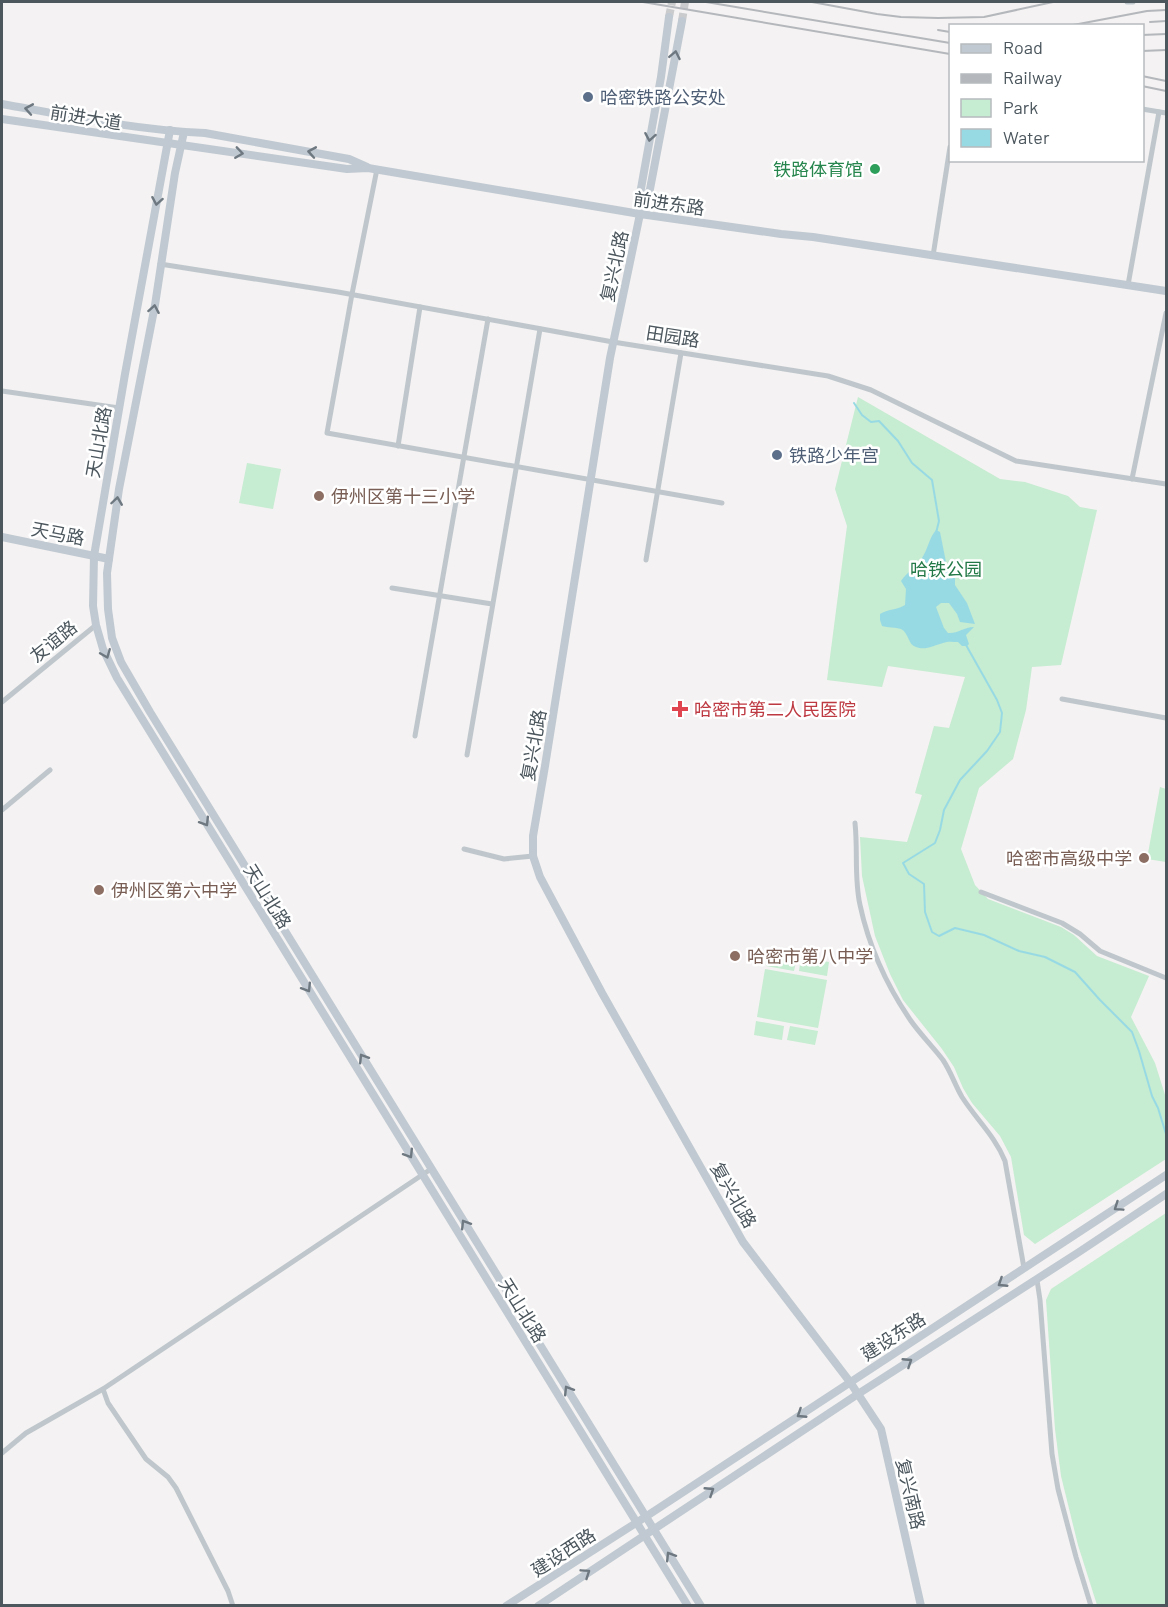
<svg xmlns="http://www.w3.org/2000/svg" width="1168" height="1607" font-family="Barlow,'Noto Sans SC',sans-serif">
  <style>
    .green { fill: #c6ecd1 }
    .water { fill: #98dae4 }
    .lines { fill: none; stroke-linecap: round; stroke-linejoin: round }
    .stream { stroke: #98dae4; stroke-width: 2 }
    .secondary-tunnel { stroke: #cacbcd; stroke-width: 8; stroke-dasharray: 8 4; stroke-linecap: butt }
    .street { stroke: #bfc7cc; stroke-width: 5 }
    .secondary { stroke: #c0c9d1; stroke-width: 8 }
    .rail { stroke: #b4b7bb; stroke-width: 2 }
    .oneway { stroke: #6e7880 }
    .service-dot { fill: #5c6f8a; stroke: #fff; stroke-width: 2 }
    .leisure-dot { fill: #2e9e5b; stroke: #fff; stroke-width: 2 }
    .education-dot { fill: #8d6e63; stroke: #fff; stroke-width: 2 }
    .health-dot { fill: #e0444e; stroke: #fff; stroke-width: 2 }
    .labels { text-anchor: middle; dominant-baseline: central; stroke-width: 5; stroke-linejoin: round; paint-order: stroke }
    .service-label { font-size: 18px; fill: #4e5e75; stroke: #fff; text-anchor: start }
    .street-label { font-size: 18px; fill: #4b565d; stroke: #fff }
    .leisure-label { font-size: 18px; fill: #27864d; stroke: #fff; text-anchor: end }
    .education-label { font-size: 18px; fill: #785e54; stroke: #fff; text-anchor: start }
    .park-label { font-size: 18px; fill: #227846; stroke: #fff }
    .health-label { font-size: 18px; fill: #be3a42; stroke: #fff; text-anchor: start }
  </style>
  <rect width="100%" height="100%" fill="#f4f2f2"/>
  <g class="green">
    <polygon points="858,397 1000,479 1025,482 1068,496 1080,507 1097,510 1061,665 1032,667 1026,710 1013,759 979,788 961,849 975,885 988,899 1061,927 1074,935 1097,956 1149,976 1131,1017 1155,1063 1166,1098 1166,1159 1035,1244 1024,1235 1011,1157 1000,1136 972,1103 963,1088 954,1067 942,1049 903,1000 890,974 875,936 862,876 860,837 907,842 922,795 915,793 934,726 949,728 965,677 888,666 882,687 827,680 847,526 835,489"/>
    <polygon points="247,463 281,469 273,509 239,503"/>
    <polygon points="1160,787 1166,789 1166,862 1147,859"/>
    <polygon points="769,952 797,957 794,971 766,966"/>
    <polygon points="801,957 829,962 827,976 799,971"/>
    <polygon points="765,969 827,980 818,1028 757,1017"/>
    <polygon points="756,1021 784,1026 782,1040 754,1035"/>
    <polygon points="790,1026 818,1031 815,1045 787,1040"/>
    <polygon points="1166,1213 1166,1605 1097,1605 1078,1545 1061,1476 1055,1429 1046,1300 1051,1289"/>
  </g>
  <path class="water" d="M936,530L940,532L946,562L955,576V585L967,603L975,624L960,622L957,614L949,603H941L936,607L944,628L948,633C957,634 964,627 974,627L966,635L969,644L967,646H962L958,642C953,642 948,641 943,643C935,645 925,651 916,647C908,645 909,633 901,629C895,627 888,628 882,626L880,620V614C887,609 898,610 905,605L906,589L901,581C907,572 916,567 922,558C928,549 929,538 936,530Z"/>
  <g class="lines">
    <g class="stream">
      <polyline points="854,403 862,415 871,422 879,421 898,441 912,463 932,480 939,521 936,533"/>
      <polyline points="966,645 997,700 1002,713 1000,732 987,751 960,780 944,810 940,830 935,843 903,863 909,874 924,884 925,912 932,932 939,936 955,928 984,935 1019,951 1045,957 1075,972 1100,1000 1132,1032 1139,1051 1152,1096 1158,1108 1166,1134"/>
    </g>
    <g class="secondary-tunnel">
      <polyline points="669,17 672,2"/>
      <polyline points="682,21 685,2"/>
    </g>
    <g class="street">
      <polyline points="1127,2 1133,2"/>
      <polyline points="1142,109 1166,113"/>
      <polyline points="377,169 352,294 327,433 722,503"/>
      <polyline points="933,256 950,147"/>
      <polyline points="160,264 338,292 613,342 828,376 871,390 1016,461 1166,484"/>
      <polyline points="1128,285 1159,112"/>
      <polyline points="2,391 119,408"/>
      <polyline points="398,446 420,307"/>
      <polyline points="1132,479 1166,313"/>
      <polyline points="646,560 681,353"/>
      <polyline points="392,588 492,604"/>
      <polyline points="1062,699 1166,718"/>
      <polyline points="2,702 96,625"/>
      <polyline points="415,736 488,319"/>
      <polyline points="467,755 540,329"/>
      <polyline points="2,810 50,770"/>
      <path d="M855,823C858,851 854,878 860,905C869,947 887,986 911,1021C921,1035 933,1047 943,1060C951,1072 955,1085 962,1097C976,1119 995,1136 1005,1161L1024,1268"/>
      <polyline points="464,849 504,859 533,856"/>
      <polyline points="981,892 1062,923 1080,934 1100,951 1166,978"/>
      <polyline points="1037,1280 1040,1300 1052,1454 1058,1489 1076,1557 1091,1606"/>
      <polyline points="103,1389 108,1403 146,1459 168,1477 176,1488 228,1591 233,1606"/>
      <polyline points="2,1453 26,1433 103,1389 431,1169"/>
    </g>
    <g class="secondary">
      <polyline points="682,21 650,189 640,214 610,358 545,766 533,836 533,856 540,877 602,993 743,1242 850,1382 881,1429 921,1606"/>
      <path d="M2,104C69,116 137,130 205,133L349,159L367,167"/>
      <polyline points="2,119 347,169 368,168 640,214 781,234 813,237 1166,291"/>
      <polyline points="170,130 125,374 94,556 93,606 96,625 103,649 117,678 688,1606"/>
      <polyline points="184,132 175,173 155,305 119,489 107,573 108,609 112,638 121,662 150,712 701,1606"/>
      <polyline points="640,210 640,194 661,77 669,17"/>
      <polyline points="2,537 109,559"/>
      <polyline points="506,1606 636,1523 1166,1175"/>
      <polyline points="538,1606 858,1394 1079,1252 1166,1194"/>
    </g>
    <g class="rail">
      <polyline points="643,2 950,54"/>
      <polyline points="706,2 950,43"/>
      <polyline points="812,2 877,14 901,17 938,18 984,17 1053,2"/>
      <polyline points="1150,22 1166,21"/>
      <polyline points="1068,26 1147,11 1166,10"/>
      <polyline points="938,30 950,32"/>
      <polyline points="1142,35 1166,34"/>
      <polyline points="1142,51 1166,50"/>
      <polyline points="1142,76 1166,81"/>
      <polyline points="1142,86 1166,91"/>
    </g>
  </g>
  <defs><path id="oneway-chevron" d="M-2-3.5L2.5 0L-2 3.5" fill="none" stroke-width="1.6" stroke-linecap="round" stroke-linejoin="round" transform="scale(1.5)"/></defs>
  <g class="oneway">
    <use href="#oneway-chevron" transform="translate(675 55) rotate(-79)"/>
    <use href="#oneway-chevron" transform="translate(29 109) rotate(-170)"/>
    <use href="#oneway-chevron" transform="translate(650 137) rotate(100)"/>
    <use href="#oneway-chevron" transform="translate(312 152) rotate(-170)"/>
    <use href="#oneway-chevron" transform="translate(239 153) rotate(8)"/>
    <use href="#oneway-chevron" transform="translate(157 201) rotate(100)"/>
    <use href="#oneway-chevron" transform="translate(154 309) rotate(-80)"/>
    <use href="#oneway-chevron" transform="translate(117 501) rotate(-82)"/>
    <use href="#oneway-chevron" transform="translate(106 654) rotate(68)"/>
    <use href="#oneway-chevron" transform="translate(205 822) rotate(58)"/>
    <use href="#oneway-chevron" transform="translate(307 988) rotate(58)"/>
    <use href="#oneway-chevron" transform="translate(363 1058) rotate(-122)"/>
    <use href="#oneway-chevron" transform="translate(409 1154) rotate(58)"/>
    <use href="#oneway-chevron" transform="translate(1118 1207) rotate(146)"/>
    <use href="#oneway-chevron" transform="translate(465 1224) rotate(-122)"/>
    <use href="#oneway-chevron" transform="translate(1002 1283) rotate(147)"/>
    <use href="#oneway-chevron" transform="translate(908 1362) rotate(-33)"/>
    <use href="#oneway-chevron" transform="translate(568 1390) rotate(-122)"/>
    <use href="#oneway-chevron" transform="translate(801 1414) rotate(147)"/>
    <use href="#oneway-chevron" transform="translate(710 1491) rotate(-33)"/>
    <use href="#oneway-chevron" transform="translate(670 1556) rotate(-122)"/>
    <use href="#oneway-chevron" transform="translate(586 1573) rotate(-34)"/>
  </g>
  <g class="service-dot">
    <circle cx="588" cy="97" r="6"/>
    <circle cx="777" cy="455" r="6"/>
  </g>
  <circle class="leisure-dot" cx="875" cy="169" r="6"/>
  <g class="education-dot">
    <circle cx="319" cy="496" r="6"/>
    <circle cx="1144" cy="858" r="6"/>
    <circle cx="99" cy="890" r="6"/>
    <circle cx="735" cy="956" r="6"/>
  </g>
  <path class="health-dot" d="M677 700h6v6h6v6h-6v6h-6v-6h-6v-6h6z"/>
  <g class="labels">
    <g class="service-label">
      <text x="600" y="97">哈密铁路公安处</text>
      <text x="789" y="455">铁路少年宫</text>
    </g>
    <g class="street-label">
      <text transform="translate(86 117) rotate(9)">前进大道</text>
      <text transform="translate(669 203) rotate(8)">前进东路</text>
      <text transform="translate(614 266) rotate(-78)">复兴北路</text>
      <text transform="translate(673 336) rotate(9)">田园路</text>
      <text transform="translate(98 442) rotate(-80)">天山北路</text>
      <text transform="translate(58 533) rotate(11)">天马路</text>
      <text transform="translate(53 641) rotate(-39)">友谊路</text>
      <text transform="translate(533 745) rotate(-80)">复兴北路</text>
      <text transform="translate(268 896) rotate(58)">天山北路</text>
      <text transform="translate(734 1195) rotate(60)">复兴北路</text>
      <text transform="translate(523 1310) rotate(58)">天山北路</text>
      <text transform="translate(893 1336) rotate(-33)">建设东路</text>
      <text transform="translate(911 1494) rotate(77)">复兴南路</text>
      <text transform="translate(563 1552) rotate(-33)">建设西路</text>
    </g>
    <g class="leisure-label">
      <text x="863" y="169">铁路体育馆</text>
    </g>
    <g class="education-label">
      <text x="331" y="496">伊州区第十三小学</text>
      <text x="1132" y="858" text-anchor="end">哈密市高级中学</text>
      <text x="111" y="890">伊州区第六中学</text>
      <text x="747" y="956">哈密市第八中学</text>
    </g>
    <g class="park-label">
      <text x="946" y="569">哈铁公园</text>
    </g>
    <g class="health-label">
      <text x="694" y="709">哈密市第二人民医院</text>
    </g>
  </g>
  <rect width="1168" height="1607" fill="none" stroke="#4b565d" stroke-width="6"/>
  <rect x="949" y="24" width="195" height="138" fill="#ffffff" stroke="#b7bbbe" stroke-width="1.5"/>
  <rect x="961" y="44" width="30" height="9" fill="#c0c9d1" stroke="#b7bbbe" stroke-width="1.5"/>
  <text x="1003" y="54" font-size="18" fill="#4b565d">Road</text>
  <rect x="961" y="74" width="30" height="9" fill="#b4b7bb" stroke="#b7bbbe" stroke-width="1.5"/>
  <text x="1003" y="84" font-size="18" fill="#4b565d">Railway</text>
  <rect x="961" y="99" width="30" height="18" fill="#c6ecd1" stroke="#b7bbbe" stroke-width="1.5"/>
  <text x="1003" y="114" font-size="18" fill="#4b565d">Park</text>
  <rect x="961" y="129" width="30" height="18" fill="#98dae4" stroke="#b7bbbe" stroke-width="1.5"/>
  <text x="1003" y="144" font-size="18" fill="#4b565d">Water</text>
</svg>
